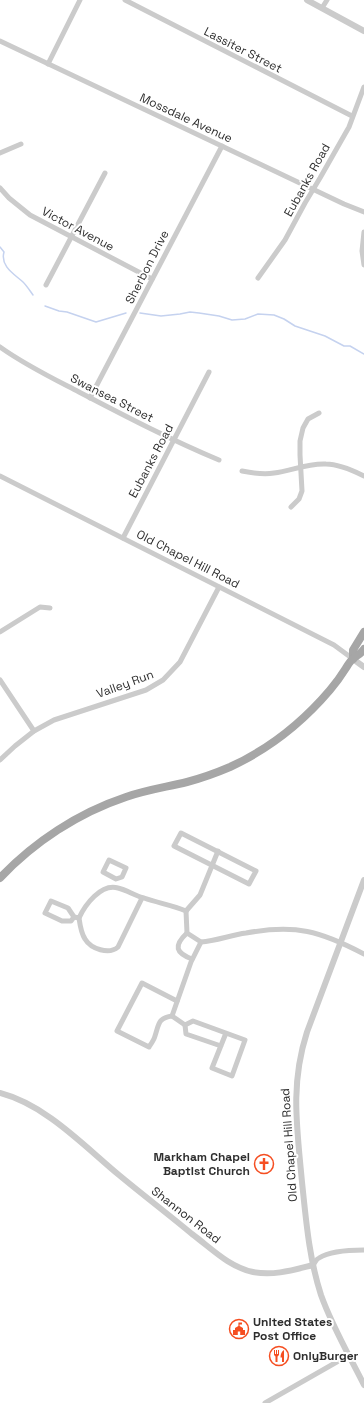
<svg xmlns="http://www.w3.org/2000/svg" width="364" height="1403" font-family="'Space Grotesk',sans-serif">
  <style>
    .lines { fill: none; stroke-linecap: round; stroke-linejoin: round }
    .stream { stroke: #c5d2ef; stroke-width: 1.5 }
    .minor { stroke: #cbcbcb; stroke-width: 5 }
    .tertiary { stroke: #cbcbcb; stroke-width: 6 }
    .primary { stroke: #a6a6a6; stroke-width: 8 }
    .labels { text-anchor: middle; dominant-baseline: central; stroke-width: 4; stroke-linejoin: round; paint-order: stroke }
    .street-label { font-size: 12px; fill: #2e2e2e; stroke: #fff }
    .poi-label { font-size: 12px; font-weight: bold; fill: #2e2e2e; stroke: #fff; text-anchor: start }
  </style>
  <rect width="100%" height="100%" fill="#fff"/>
  <g class="lines">
    <g class="stream">
      <path d="M0,247L4,252C0,266 14,274 23,282C27,286 30,291 33,295"/>
      <polyline points="45,306 59,311 67,312 96,322 126,313"/>
      <polyline points="140,313 161,316 180,314 190,312 199,313 219,316 232,320 245,319 258,314 274,315 284,319 295,326 325,336 344,346 350,346 364,354"/>
    </g>
    <g class="minor">
      <polyline points="125,0 352,116"/>
      <polyline points="322,8 327,0"/>
      <polyline points="0,41 344,204 364,212"/>
      <polyline points="48,64 80,0"/>
      <polyline points="0,153 21,144"/>
      <polyline points="0,188 9,198 30,215 152,279"/>
      <polyline points="364,232 362,251 364,265"/>
      <polyline points="258,278 285,240 305,203 320,178 349,127 364,87"/>
      <polyline points="46,285 105,173"/>
      <path d="M0,347C25,365 52,378 79,392C125,416 171,440 219,460"/>
      <polyline points="90,398 222,146"/>
      <path d="M242,471C252,473 263,475 274,473C291,471 307,463 326,464C339,464 352,470 364,476"/>
      <polyline points="0,476 334,645 353,659"/>
      <polyline points="291,507 299,499 302,491 300,455 300,441 303,428 308,419 319,413"/>
      <polyline points="123,538 209,372"/>
      <polyline points="0,632 40,607 50,608"/>
      <polyline points="0,680 34,731"/>
      <polyline points="0,760 15,746 34,731 54,720 146,690 163,680 180,662 219,587"/>
      <polygon points="181,833 256,871 249,884 174,846"/>
      <polygon points="109,860 126,868 122,877 116,879 103,872"/>
      <polygon points="51,901 68,908 74,917 71,921 62,921 45,913"/>
      <path d="M186,911L187,933L201,942C216,941 231,935 246,933C296,924 320,931 364,954"/>
      <polyline points="186,911 200,895 218,851"/>
      <path d="M74,917L79,918C85,905 101,883 118,888C127,890 135,896 144,898C158,903 172,905 186,911"/>
      <path d="M79,918C80,925 81,933 85,939C91,949 109,955 118,947L142,898"/>
      <path d="M187,933C173,946 176,953 192,959"/>
      <path d="M177,1001L142,983L117,1031L149,1047C151,1044 154,1040 155,1036C159,1024 158,1018 172,1016L185,1025"/>
      <polyline points="172,1016 191,962 201,942"/>
      <polyline points="221,1046 186,1034 185,1025 193,1021 245,1040 232,1076 212,1068 226,1033"/>
      <path d="M313,1265C315,1263 316,1259 319,1258C330,1251 351,1250 364,1250"/>
      <polyline points="265,1403 349,1355"/>
    </g>
    <g class="tertiary">
      <polyline points="307,0 364,31"/>
      <polyline points="353,659 364,667"/>
      <path d="M364,880L307,1032C290,1085 297,1127 302,1182C306,1220 309,1258 321,1295C332,1326 349,1355 364,1385"/>
      <path d="M0,1093C46,1105 84,1146 119,1175C143,1195 168,1214 192,1234C211,1248 229,1267 253,1272C274,1276 293,1270 313,1265"/>
    </g>
    <g class="primary">
      <polyline points="353,659 353,650 364,632"/>
      <path d="M0,878C34,842 78,813 126,797C146,790 167,787 187,782C202,778 216,773 230,767C269,749 302,723 330,690C336,683 341,676 346,668C348,665 350,661 353,659C357,655 361,654 364,649"/>
    </g>
  </g>
  <defs>
    <g id="church-ring" transform="scale(1)"><circle r="9.5" fill="#fff" stroke="#f54e21" stroke-width="1.5"/><path d="M-1.2-6h2.4v3.5h3.3v2.4h-3.3V6h-2.4V-.1h-3.3v-2.4h3.3Z" fill="#f54e21"/></g>
    <g id="civic-ring" transform="scale(1)"><circle r="9.5" fill="#fff" stroke="#f54e21" stroke-width="1.5"/><path d="M-.6-6.5H3V-4.5H.6V-3L4-1V1h2V6H-6V1h2V-1L-.6-3ZM-1.2 2.5V6h2.4V2.5Z" fill="#f54e21"/></g>
    <g id="restaurant-ring" transform="scale(1)"><circle r="9.5" fill="#fff" stroke="#f54e21" stroke-width="1.5"/><path d="M-5-6h1v4h1v-4h1v4h1v-4h1v5L-1.5 .5V6h-2V.5L-5-1ZM5-6V6H3V1.5H1.5Q1.5-4 5-6Z" fill="#f54e21"/></g>
  </defs>
  <g fill-rule="evenodd">
    <use href="#church-ring" x="264" y="1164"/>
    <use href="#civic-ring" x="239" y="1329"/>
    <use href="#restaurant-ring" x="279" y="1356"/>
  </g>
  <g class="labels">
    <g class="street-label">
      <text transform="translate(243 50) rotate(27)">Lassiter Street</text>
      <text transform="translate(186 118) rotate(25)">Mossdale Avenue</text>
      <text transform="translate(307 180) rotate(-61)">Eubanks Road</text>
      <text transform="translate(78 229) rotate(28)">Victor Avenue</text>
      <text transform="translate(147 267) rotate(-63)">Sherbon Drive</text>
      <text transform="translate(112 398) rotate(27)">Swansea Street</text>
      <text transform="translate(151 461) rotate(-62)">Eubanks Road</text>
      <text transform="translate(188 559) rotate(27)">Old Chapel Hill Road</text>
      <text transform="translate(125 684) rotate(-20)">Valley Run</text>
      <text transform="translate(289 1145) rotate(-94)">Old Chapel Hill Road</text>
      <text transform="translate(186 1215) rotate(38)">Shannon Road</text>
    </g>
    <g class="poi-label">
      <text x="250" y="1157" text-anchor="end">Markham Chapel<tspan x="250" dy="14">Baptist Church</tspan></text>
      <text x="253" y="1322">United States<tspan x="253" dy="14">Post Office</tspan></text>
      <text x="293" y="1356">OnlyBurger</text>
    </g>
  </g>
</svg>
